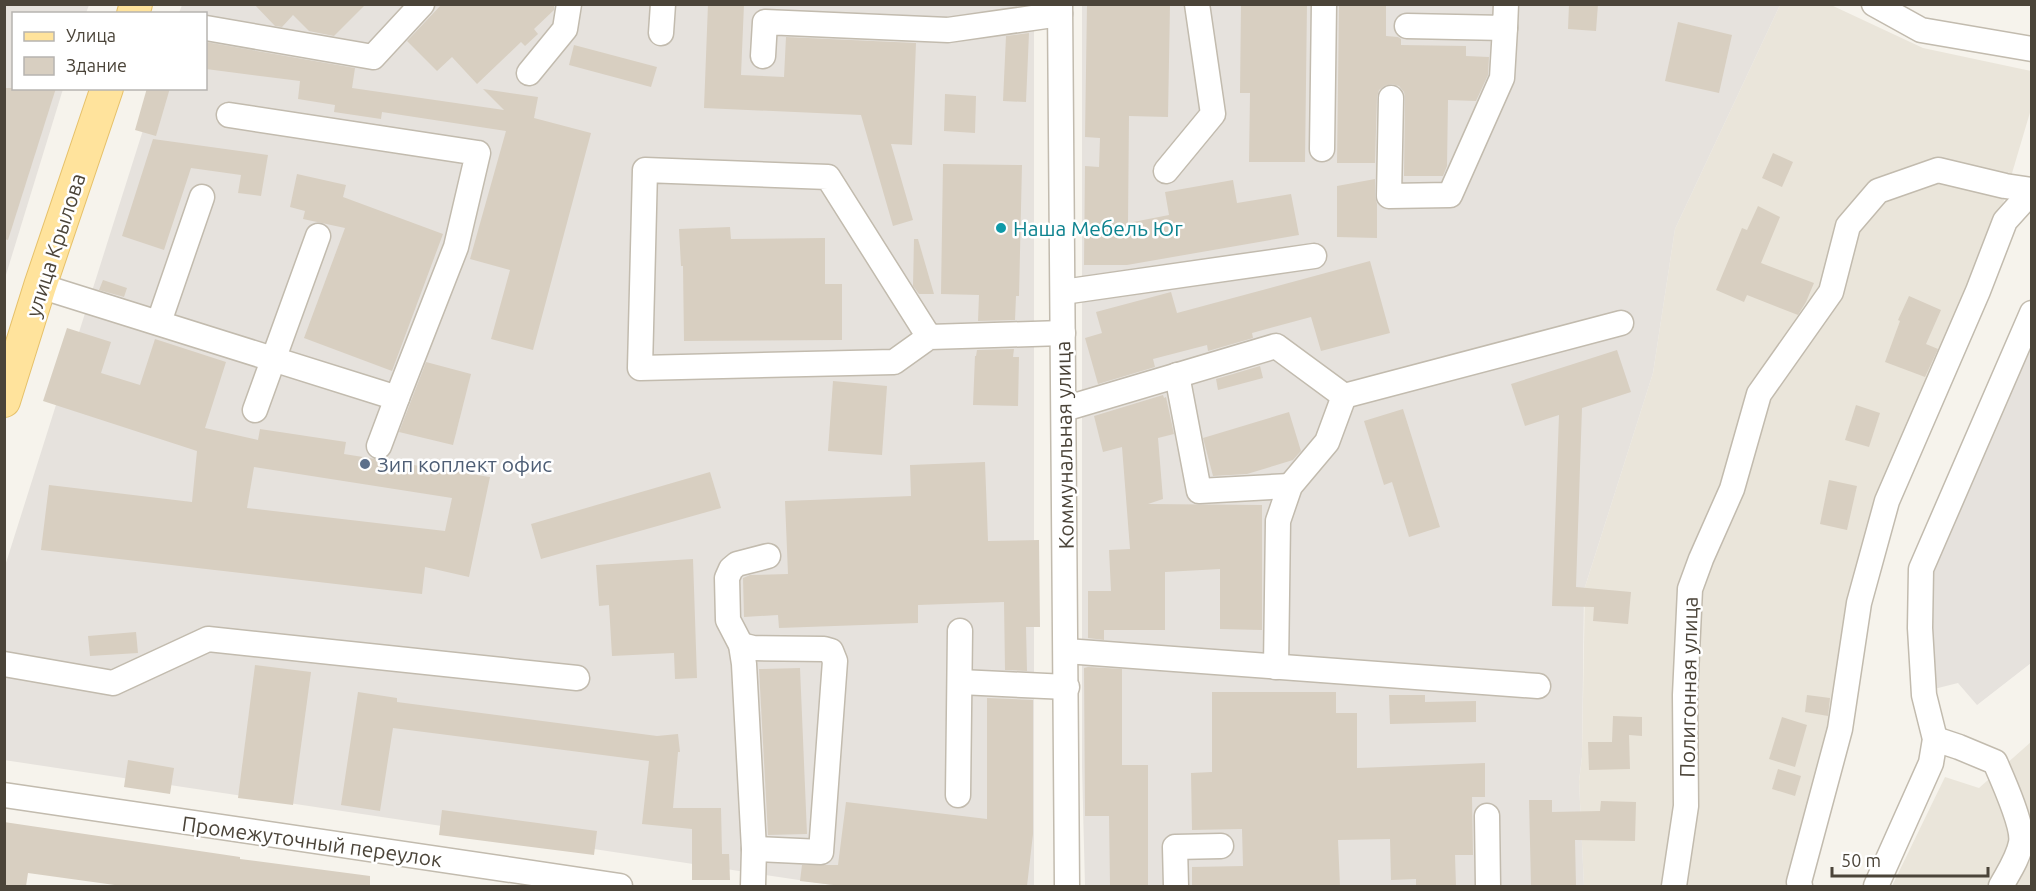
<svg xmlns="http://www.w3.org/2000/svg" width="2036" height="891" font-family="Ubuntu,sans-serif">
  <style>
    .residential { fill: #eae5da }
    .industrial { fill: #e6e2dd }
    .building { fill: #d8cfc1; fill-rule: evenodd }
    .lines { fill: none; stroke-linecap: round; stroke-linejoin: round }
    .minor-casing { stroke: #c2bbae; stroke-width: 27 }
    .major-casing { stroke: #e6c16a; stroke-width: 34 }
    .minor { stroke: #fff; stroke-width: 24 }
    .major { stroke: #ffe39c; stroke-width: 32 }
    .culture-dot { fill: #0f9aa8; stroke: #fff; stroke-width: 2 }
    .service-dot { fill: #5c6f8a; stroke: #fff; stroke-width: 2 }
    .labels { text-anchor: middle; dominant-baseline: central; stroke-width: 5; stroke-linejoin: round; paint-order: stroke }
    .culture-label { font-size: 21px; fill: #0d838f; stroke: #fff; text-anchor: start }
    .street-label { font-size: 21px; fill: #4b4439; stroke: #fff }
    .service-label { font-size: 21px; fill: #4e5e75; stroke: #fff; text-anchor: start }
  </style>
  <rect width="100%" height="100%" fill="#f6f3ec"/>
  <g class="residential">
    <polygon points="1780,5 1831,5 1923,48 2031,71 2031,109 1997,224 1877,505 1794,886 1584,886 1579,781 1582,757 1585,587 1653,373 1675,229"/>
    <polygon points="2031,742 2031,886 1892,886 1945,777 1979,788"/>
  </g>
  <g class="industrial">
    <polygon points="5,5 89,5 86,13 14,14 14,88 63,89 5,278"/>
    <polygon points="182,5 1034,5 1034,886 839,886 4,760 5,566 156,89 206,88 206,14 179,13"/>
    <polygon points="1082,5 1780,5 1675,229 1653,373 1584,590 1582,757 1579,781 1584,886 1085,886 1082,767"/>
    <polygon points="2031,325 2031,663 1977,705 1958,683 1930,690 1929,577"/>
  </g>
  <g class="building">
    <polygon points="254,4 366,4 334,36 309,31 293,15 282,27 275,26"/>
    <polygon points="442,4 554,4 554,10 534,29 538,34 525,46 521,42 477,84 452,57 437,71 407,41"/>
    <polygon points="708,4 744,4 741,75 784,77 786,37 916,43 912,145 891,144 913,220 893,226 861,115 704,108"/>
    <polygon points="1087,4 1170,4 1168,117 1129,116 1128,223 1169,215 1165,192 1233,180 1237,203 1291,194 1299,235 1127,265 1084,265 1085,166 1099,167 1100,138 1085,137"/>
    <polygon points="1241,4 1307,4 1305,162 1249,162 1250,93 1240,93"/>
    <polygon points="1339,4 1386,4 1386,36 1398,37 1401,39 1401,45 1466,46 1466,56 1489,57 1488,75 1476,101 1448,100 1447,166 1443,176 1404,176 1405,98 1404,92 1399,86 1392,84 1384,86 1379,90 1377,97 1375,163 1337,163"/>
    <polygon points="1569,4 1598,4 1596,31 1568,29"/>
    <polygon points="1678,22 1732,35 1719,93 1665,81"/>
    <polygon points="1029,33 1026,102 1003,101 1006,36"/>
    <polygon points="206,42 355,68 352,88 504,110 483,89 538,97 534,118 591,133 533,350 491,339 510,270 470,259 506,131 382,112 381,119 334,112 335,105 298,99 300,81 206,69"/>
    <polygon points="574,45 657,67 651,87 569,65"/>
    <polygon points="4,88 56,88 8,240 4,239"/>
    <polygon points="147,88 170,88 156,136 135,130"/>
    <polygon points="945,94 976,96 975,133 944,131"/>
    <polygon points="153,139 268,155 261,196 238,193 241,175 191,168 164,250 122,236"/>
    <polygon points="1773,153 1793,162 1782,187 1762,178"/>
    <polygon points="943,164 1022,165 1019,296 1016,296 1015,320 978,321 979,295 941,294"/>
    <polygon points="297,174 346,185 343,197 443,234 392,371 304,338 345,228 303,219 305,211 290,207"/>
    <polygon points="1375,179 1375,196 1377,204 1377,238 1337,237 1337,186"/>
    <polygon points="1758,206 1780,217 1761,263 1814,283 1806,302 1798,315 1747,295 1744,302 1716,290 1742,228 1747,230"/>
    <polygon points="730,227 731,239 825,238 825,284 842,284 842,340 684,341 683,266 681,266 679,229"/>
    <polygon points="914,239 918,239 934,294 919,294 913,286"/>
    <polygon points="1370,261 1390,333 1321,351 1311,317 1252,333 1253,338 1208,351 1207,345 1153,359 1155,367 1098,384 1085,338 1102,333 1096,312 1171,292 1177,313"/>
    <polygon points="103,280 127,288 124,297 99,290"/>
    <polygon points="1909,296 1941,310 1926,344 1938,349 1925,377 1885,362 1900,321 1898,320"/>
    <path d="M67,328L111,342L101,373L140,385L155,339L226,362L205,428L258,440L260,429L346,442L344,454L490,477L469,577L425,567L422,594L41,550L49,485L192,502L197,451L43,401ZM254,467L452,498L445,531L247,508Z"/>
    <polygon points="1014,349 1013,357 1019,357 1018,406 973,405 975,356 976,356 977,350"/>
    <polygon points="1617,350 1631,392 1582,408 1576,587 1631,592 1628,624 1593,621 1594,607 1552,606 1559,415 1525,426 1511,384"/>
    <polygon points="426,362 471,374 453,445 399,432"/>
    <polygon points="1260,366 1263,378 1218,390 1216,379"/>
    <polygon points="833,381 887,386 882,455 828,451"/>
    <polygon points="1163,395 1164,398 1166,397 1174,434 1158,438 1163,499 1148,504 1262,505 1262,630 1220,629 1220,569 1165,572 1165,630 1104,630 1104,640 1088,638 1088,591 1111,591 1109,550 1130,549 1122,447 1103,452 1094,416"/>
    <polygon points="1856,405 1880,413 1869,447 1845,440"/>
    <polygon points="1403,409 1440,527 1409,537 1392,482 1384,485 1364,421"/>
    <polygon points="1289,412 1301,451 1293,460 1247,474 1213,476 1203,438"/>
    <polygon points="985,462 988,541 1039,540 1040,627 1026,627 1027,671 1005,670 1004,602 918,605 918,623 779,628 778,615 744,617 743,578 750,575 788,574 785,501 911,496 910,465"/>
    <polygon points="710,472 721,508 541,559 531,524"/>
    <polygon points="1829,480 1857,486 1847,530 1820,524"/>
    <polygon points="693,559 697,678 675,679 674,653 612,656 609,605 599,606 596,565"/>
    <polygon points="136,632 138,653 90,656 88,636"/>
    <polygon points="255,665 311,672 293,805 238,798"/>
    <polygon points="1088,667 1122,669 1122,765 1148,765 1148,886 1110,886 1109,816 1085,816 1084,668"/>
    <polygon points="800,668 807,834 768,835 759,669"/>
    <polygon points="358,692 397,698 397,702 657,736 678,734 680,752 678,752 673,808 721,808 722,854 729,854 730,880 692,880 692,829 642,824 649,761 393,728 380,811 341,805"/>
    <polygon points="1212,692 1336,692 1336,713 1357,713 1357,768 1485,763 1485,797 1472,797 1473,855 1455,855 1456,886 1416,886 1416,879 1391,880 1390,839 1338,840 1340,886 1192,886 1192,867 1243,866 1242,829 1192,830 1191,773 1212,772"/>
    <polygon points="1389,695 1425,695 1425,702 1476,701 1476,722 1390,724"/>
    <polygon points="1807,695 1830,698 1828,716 1805,712"/>
    <polygon points="987,698 1033,700 1033,834 1027,886 842,886 800,881 802,865 838,865 846,802 987,819"/>
    <polygon points="1613,716 1642,717 1642,736 1629,735 1630,769 1589,770 1588,742 1612,742"/>
    <polygon points="1782,717 1807,725 1795,767 1769,759"/>
    <polygon points="128,760 174,768 170,794 124,787"/>
    <polygon points="1778,769 1801,776 1795,796 1772,789"/>
    <polygon points="1529,800 1552,800 1552,812 1600,811 1601,801 1636,802 1635,841 1575,840 1576,886 1531,886"/>
    <polygon points="442,810 597,831 594,855 439,835"/>
    <polygon points="4,822 240,857 240,859 370,876 370,886 122,886 28,873 26,886 4,886"/>
  </g>
  <g class="lines">
    <g class="minor-casing">
      <g id="minor">
        <polyline points="1060,4 1067,886"/>
        <polyline points="1874,4 1921,30 2032,49"/>
        <polyline points="1407,26 1505,28 1506,4"/>
        <polyline points="206,28 373,57 422,4"/>
        <polyline points="661,33 663,4"/>
        <polyline points="763,56 765,22 948,30 1060,14"/>
        <polyline points="529,73 565,29 569,4"/>
        <polyline points="1391,98 1389,196 1450,195 1502,78 1505,28"/>
        <polyline points="1322,149 1324,4"/>
        <polyline points="1166,171 1213,114 1197,4"/>
        <polyline points="40,286 397,398 456,247 478,153 229,115"/>
        <polyline points="1063,292 1314,256"/>
        <polyline points="159,322 202,197"/>
        <polyline points="929,337 828,177 645,170 640,368 894,362 929,337 1063,333"/>
        <polyline points="1177,375 1199,491 1290,486"/>
        <polyline points="1064,409 1276,346 1344,396 1621,323"/>
        <polyline points="255,410 318,236"/>
        <polyline points="379,446 397,398"/>
        <polyline points="741,645 753,648 824,649 831,651 835,661 821,852 754,849"/>
        <polyline points="1066,651 1538,686"/>
        <polyline points="4,664 113,683 208,639 577,678"/>
        <polyline points="1276,667 1278,521 1290,486 1327,442 1344,396"/>
        <polyline points="960,682 1067,687"/>
        <path d="M1935,739L1959,747L1995,762C2002,778 2024,827 2021,843C2018,859 2008,873 2001,886"/>
        <polyline points="4,795 620,886"/>
        <polyline points="958,795 960,631"/>
        <polyline points="1487,816 1488,886"/>
        <polyline points="753,886 754,849 744,664 741,645 728,620 727,578 731,569 737,564 768,556"/>
        <polyline points="1176,886 1175,847 1221,846"/>
        <polyline points="1674,886 1686,806 1685,695 1690,589 1701,559 1732,489 1759,394 1831,292 1848,226 1878,191 1938,170 2005,186 2032,190"/>
        <polyline points="1800,886 1799,882 1840,729 1859,603 1887,501 1978,291 2005,221 2032,191"/>
        <polyline points="1876,886 1931,763 1935,739 1924,695 1920,628 1921,569 2032,313"/>
      </g>
    </g>
    <g class="major-casing">
      <g id="major">
        <polyline points="133,14 136,4"/>
        <polyline points="4,401 40,286 107,88"/>
      </g>
    </g>
    <use href="#minor" class="minor"/>
    <use href="#major" class="major"/>
  </g>
  <circle class="culture-dot" cx="1001" cy="228" r="6"/>
  <circle class="service-dot" cx="365" cy="464" r="6"/>
  <g class="labels">
    <g class="culture-label">
      <text x="1013" y="228">Наша Мебель Юг</text>
    </g>
    <g class="street-label">
      <text transform="translate(55 245) rotate(-72)">улица Крылова</text>
      <text transform="translate(1064 445) rotate(-91)">Коммунальная улица</text>
      <text transform="translate(1688 687) rotate(-89)">Полигонная улица</text>
      <text transform="translate(312 841) rotate(8)">Промежуточный переулок</text>
    </g>
    <g class="service-label">
      <text x="377" y="464">Зип коплект офис</text>
    </g>
  </g>
  <rect width="2036" height="891" fill="none" stroke="#4b4439" stroke-width="12"/>
  <rect x="12" y="12" width="195" height="78" fill="#ffffff" stroke="#b7b4b0" stroke-width="1.5"/>
  <rect x="24" y="32" width="30" height="9" fill="#ffe39c" stroke="#b7b4b0" stroke-width="1.5"/>
  <text x="66" y="42" font-size="18" fill="#4b4439">Улица</text>
  <rect x="24" y="57" width="30" height="18" fill="#d8cfc1" stroke="#b7b4b0" stroke-width="1.5"/>
  <text x="66" y="72" font-size="18" fill="#4b4439">Здание</text>
  <path d="M1832 867v9h156v-9" fill="none" stroke="#4b4439" stroke-width="3"/>
  <text x="1841" y="867" font-size="18" fill="#4b4439" stroke="#ffffff" stroke-width="4.5" paint-order="stroke">50 m</text>
</svg>
